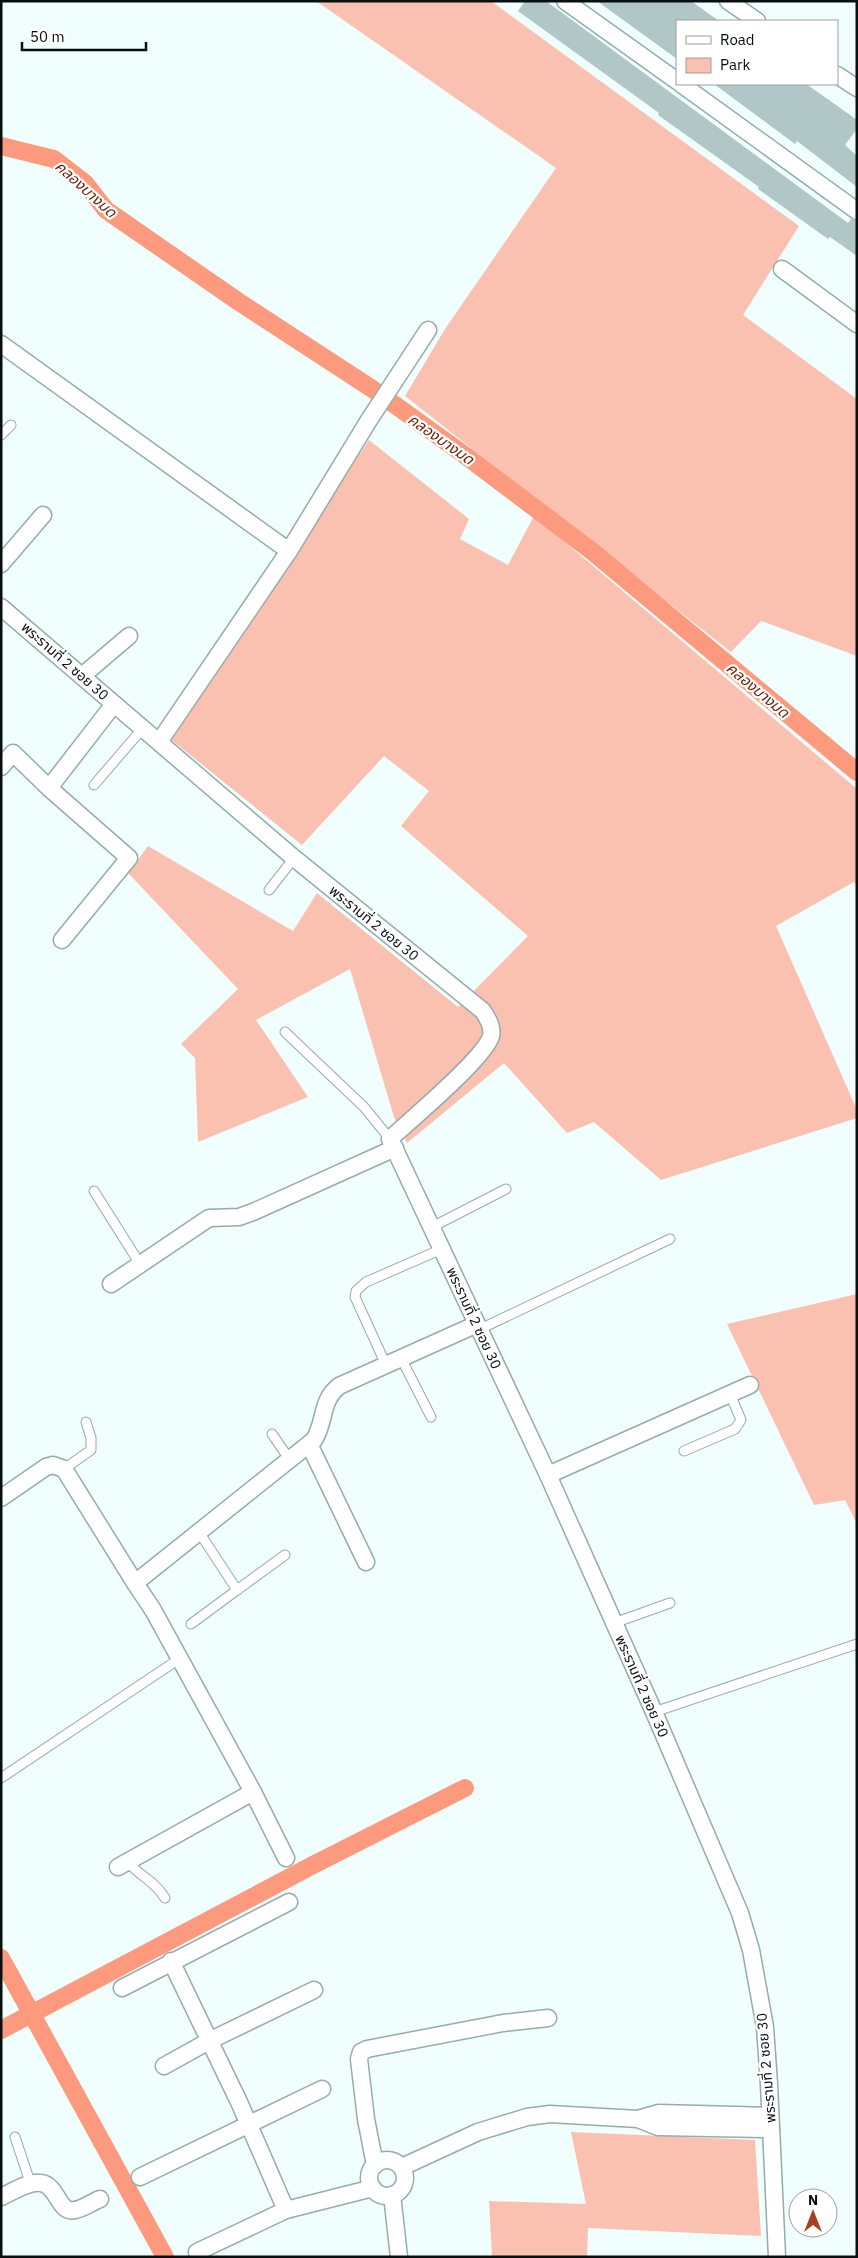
<svg xmlns="http://www.w3.org/2000/svg" width="858" height="2258" font-family="'IBM Plex Sans','Noto Sans Thai',sans-serif">
  <style>
    .green { fill: #fac1b1 }
    .lines { fill: none; stroke-linecap: round; stroke-linejoin: round }
    .canal { stroke: #fd9a7e; stroke-width: 18 }
    .building { fill: #b0c6c7 }
    .lane-casing { stroke: #95abac; stroke-width: 11 }
    .street-casing { stroke: #95abac; stroke-width: 19 }
    .lane { stroke: #fff; stroke-width: 9 }
    .street { stroke: #fff; stroke-width: 16 }
    .labels { text-anchor: middle; dominant-baseline: central; stroke-width: 4.5; stroke-linejoin: round; paint-order: stroke }
    .street-label { font-size: 14px; fill: #070f0f; stroke: #fff }
    .water-label { font-size: 15px; font-style: italic; fill: #721c01; stroke: #fff }
  </style>
  <rect width="100%" height="100%" fill="#f0fefe"/>
  <g class="green">
    <polygon points="316,1 491,1 799,226 743,315 857,399 857,656 761,621 731,652 405,396 445,329 556,168"/>
    <polygon points="369,440 469,519 460,539 508,565 534,516 857,789 857,887 854,882 776,926 857,1110 857,1118 661,1180 594,1122 567,1133 504,1063 407,1143 394,1117 350,969 256,1020 308,1097 198,1142 195,1058 181,1044 238,989 128,873 148,846 293,931 317,893 458,1007 528,936 401,826 429,791 384,756 302,845 169,738"/>
    <polygon points="857,1294 857,1524 845,1500 814,1505 727,1324"/>
    <polygon points="571,2132 755,2140 761,2236 588,2228 587,2257 492,2257 489,2201 586,2204"/>
  </g>
  <g class="lines">
    <g class="canal">
      <polyline points="1,146 54,159 85,183 106,210 239,302 377,392 466,456 593,552 857,772"/>
      <polyline points="1,1958 165,2257"/>
      <polyline points="1,2030 313,1865 465,1788"/>
    </g>
  </g>
  <g class="building">
    <polygon points="525,1 546,1 848,223 851,219 857,221 857,256 830,237 828,239 758,189 759,187 658,115 659,113 518,11"/>
    <polygon points="597,1 691,1 719,21 677,21 677,59"/>
    <polygon points="714,84 806,84 829,100 857,120 857,129 845,145 857,156 857,187 797,141 795,144"/>
  </g>
  <g class="lines">
    <g class="lane-casing">
      <g id="lane">
        <polyline points="1,435 11,425"/>
        <polyline points="94,785 143,728"/>
        <polyline points="269,890 294,858"/>
        <polyline points="285,1032 364,1107 390,1139"/>
        <polyline points="94,1191 140,1264"/>
        <polyline points="432,1227 506,1189"/>
        <polyline points="478,1330 670,1239"/>
        <polyline points="401,1358 431,1417"/>
        <polyline points="386,1365 355,1297 356,1291 366,1282 442,1249"/>
        <polyline points="272,1434 290,1460"/>
        <polyline points="684,1451 735,1429 741,1420 730,1394"/>
        <polyline points="64,1469 91,1450 91,1438 86,1422"/>
        <polyline points="199,1532 237,1590 285,1555"/>
        <polyline points="614,1623 670,1603"/>
        <polyline points="191,1624 237,1590"/>
        <polyline points="654,1712 857,1644"/>
        <polyline points="1,1778 179,1659"/>
        <path d="M127,1861C140,1877 153,1879 165,1898"/>
        <polyline points="15,2137 31,2185"/>
      </g>
    </g>
    <g class="street-casing">
      <g id="street">
        <polyline points="565,1 677,81"/>
        <polyline points="728,1 757,21"/>
        <polyline points="837,75 857,88"/>
        <polyline points="681,84 857,211"/>
        <polyline points="782,269 857,324"/>
        <polyline points="1,344 289,551"/>
        <polyline points="1,564 43,515"/>
        <path d="M1,607L294,858L483,1011C488,1019 493,1027 491,1036C485,1058 410,1120 390,1139L548,1475L654,1712L740,1913L751,1950L765,2027L769,2084L777,2257"/>
        <polyline points="82,676 129,636"/>
        <polyline points="159,742 289,551 369,420 428,330"/>
        <polyline points="1,767 13,753 49,788"/>
        <polyline points="62,940 129,858 49,788 114,704"/>
        <polyline points="111,1284 209,1218 239,1217 253,1212 395,1148"/>
        <polyline points="309,1444 366,1562"/>
        <polyline points="548,1475 750,1385"/>
        <path d="M1,1498L46,1467L53,1465L64,1469L135,1583L314,1440C326,1421 320,1401 339,1386L475,1325"/>
        <polyline points="253,1792 286,1858"/>
        <polyline points="118,1867 253,1792 153,1610 135,1583"/>
        <polyline points="171,1961 239,2102 286,2210"/>
        <polyline points="122,1988 289,1902"/>
        <polyline points="164,2066 209,2041 314,1990"/>
        <polyline points="638,2119 659,2113 770,2116"/>
        <circle cx="387" cy="2178" r="18"/>
        <polyline points="375,2165 366,2119 359,2059 361,2052 367,2049 503,2023 548,2018"/>
        <polyline points="402,2167 478,2132 527,2117 550,2114 638,2119 658,2127 771,2129"/>
        <polyline points="140,2177 322,2089"/>
        <polyline points="392,2195 399,2257"/>
        <path d="M1,2197C12,2192 29,2181 41,2183C58,2185 58,2214 75,2210C83,2209 92,2202 100,2199"/>
        <polyline points="197,2252 286,2210 373,2188"/>
      </g>
    </g>
    <use href="#lane" class="lane"/>
    <use href="#street" class="street"/>
  </g>
  <g class="labels">
    <g class="street-label">
      <text transform="translate(65 661) rotate(41)">พระรามที่ 2 ซอย 30</text>
      <text transform="translate(374 923) rotate(39)">พระรามที่ 2 ซอย 30</text>
      <text transform="translate(474 1318) rotate(65)">พระรามที่ 2 ซอย 30</text>
      <text transform="translate(642 1686) rotate(66)">พระรามที่ 2 ซอย 30</text>
      <text transform="translate(766 2068) rotate(-95)">พระรามที่ 2 ซอย 30</text>
    </g>
    <g class="water-label">
      <text transform="translate(86 189) rotate(42)">คลองบางมด</text>
      <text transform="translate(441 439) rotate(35)">คลองบางมด</text>
      <text transform="translate(758 690) rotate(40)">คลองบางมด</text>
    </g>
  </g>
  <rect width="858" height="2258" fill="none" stroke="#070f0f" stroke-width="5"/>
  <rect x="676" y="20" width="162" height="65" fill="#ffffff" stroke="#9c9f9f"/>
  <rect x="686" y="36" width="25" height="8" fill="#ffffff" stroke="#9c9f9f"/>
  <text x="720" y="45" font-size="15" fill="#070f0f">Road</text>
  <rect x="686" y="58" width="25" height="15" fill="#fac1b1" stroke="#9c9f9f"/>
  <text x="720" y="70" font-size="15" fill="#070f0f">Park</text>
  <g transform="translate(813 2213)"><circle r="24" fill="#ffffff" stroke="#9c9f9f"/>
  <path d="M0-4L9 19L0 12L-9 19Z" fill="#a94023"/>
  <text y="-8" font-size="14" font-weight="bold" text-anchor="middle" fill="#070f0f">N</text>
  </g>
  <path d="M22 42v8h124v-8" fill="none" stroke="#070f0f" stroke-width="2.5"/>
  <text x="30" y="42" font-size="15" fill="#070f0f" stroke="#ffffff" stroke-width="4" paint-order="stroke">50 m</text>
</svg>
